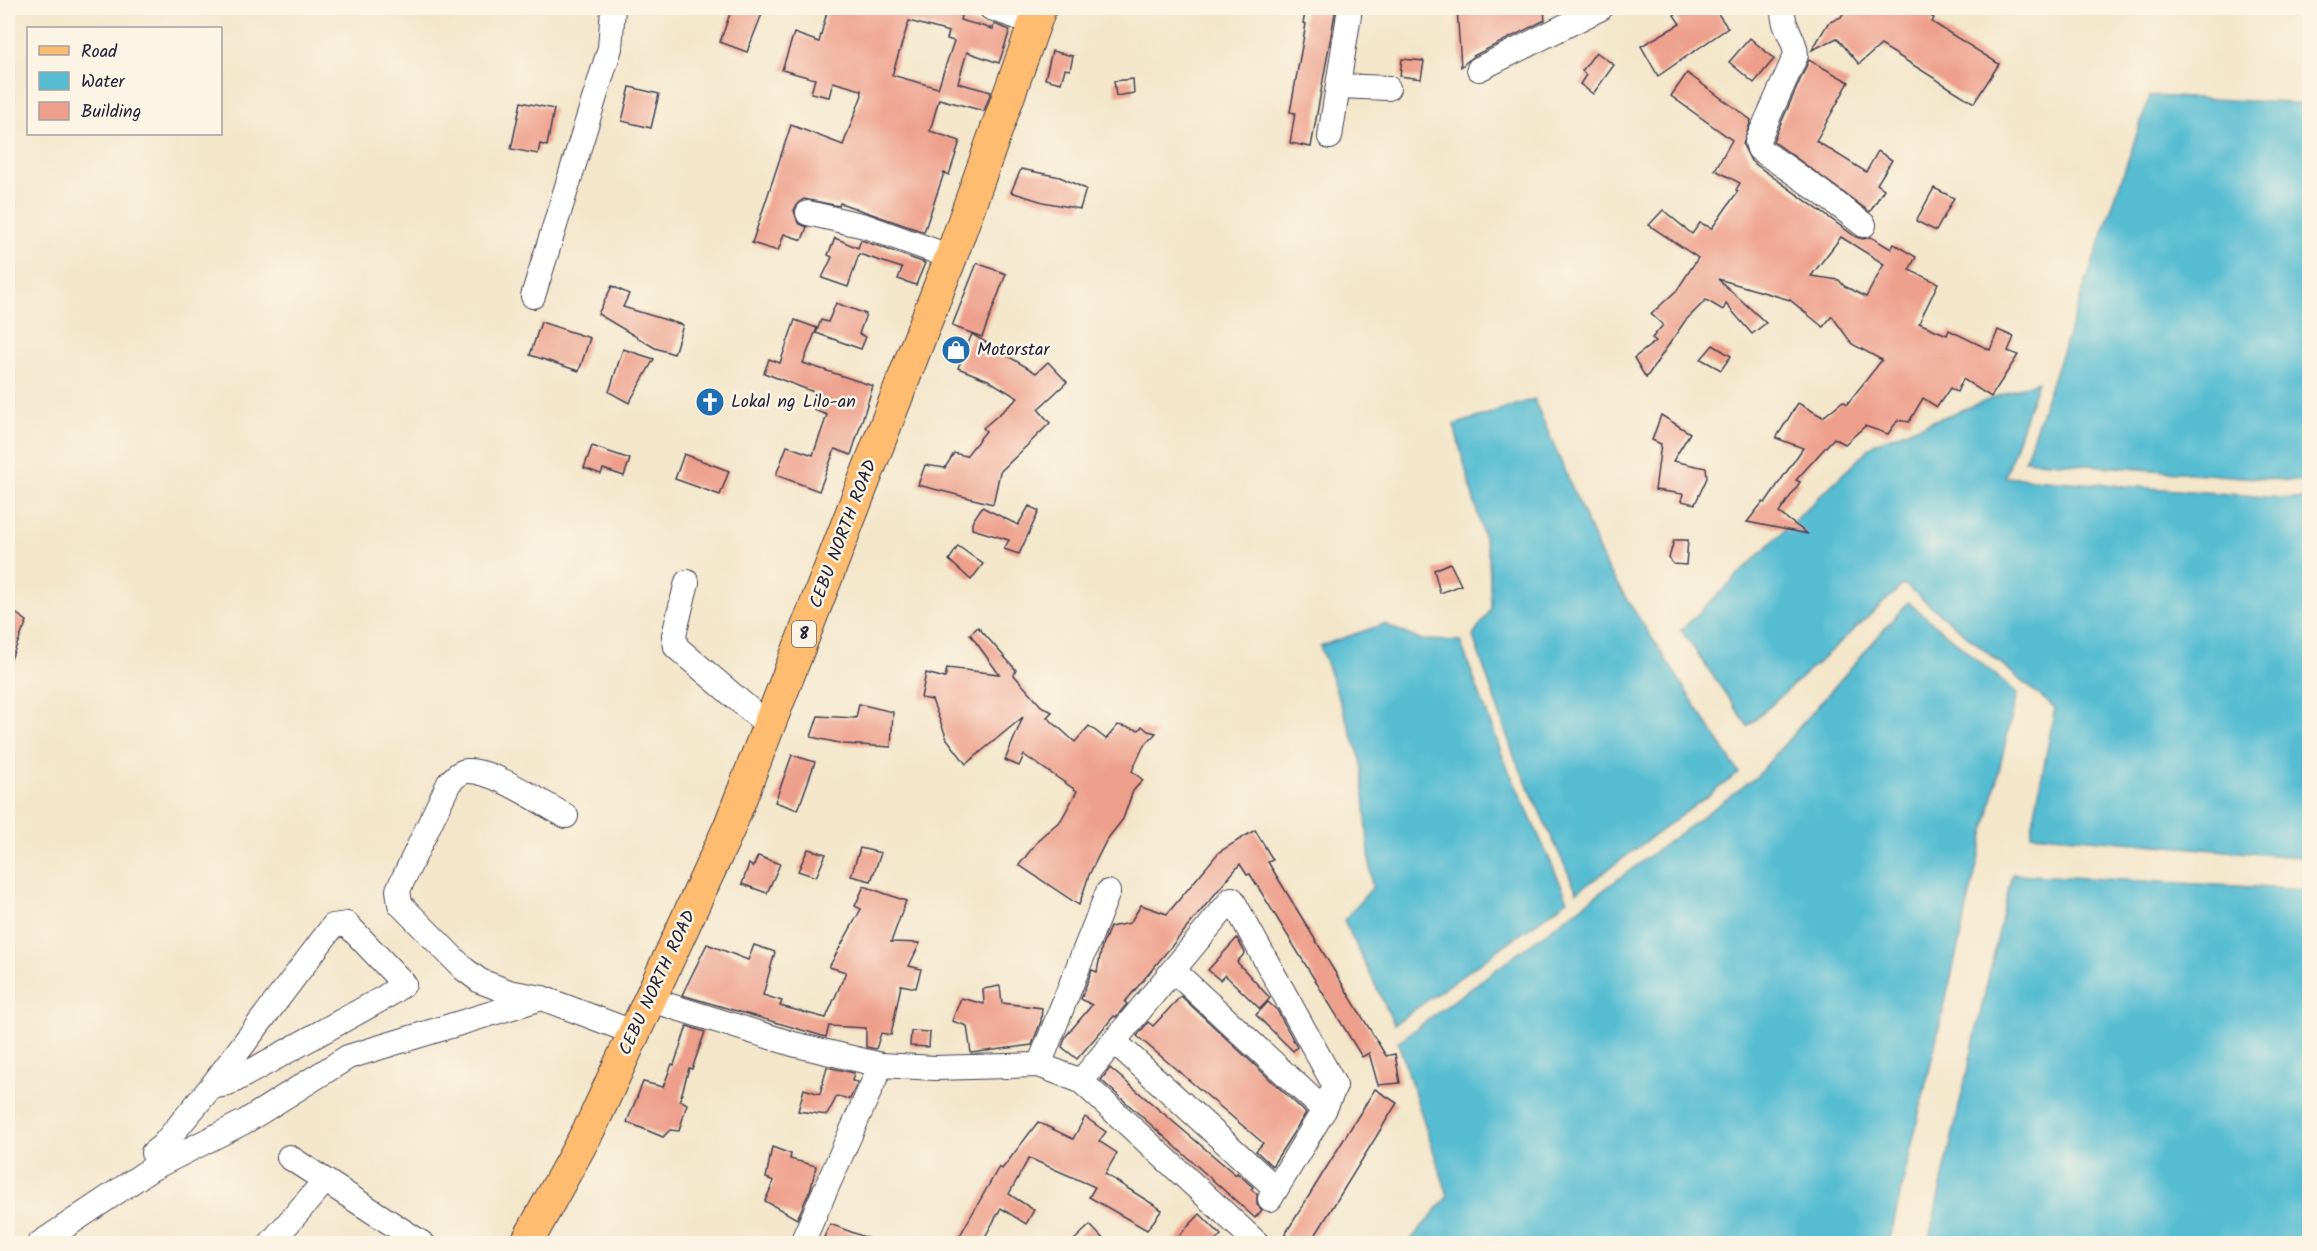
<svg xmlns="http://www.w3.org/2000/svg" width="2317" height="1251" font-family="Kalam,sans-serif">
  <style>
    .water { fill: #55bcd2; stroke: #3c6f86; stroke-width: 1.5 }
    .building { fill: #ed9f8b; fill-rule: evenodd }
    .lines { fill: none; stroke-linecap: round; stroke-linejoin: round }
    .minor-casing { stroke: #413f50; stroke-width: 26 }
    .major-casing { stroke: #413f50; stroke-width: 34 }
    .minor { stroke: #fff; stroke-width: 24 }
    .major { stroke: #febc70; stroke-width: 32 }
    .labels { text-anchor: middle; dominant-baseline: central; stroke-width: 5; stroke-linejoin: round; paint-order: stroke }
    .shield { fill: #fcf5e5; stroke: #63616e; stroke-width: 1.5 }
    .shield-label { font-size: 16px; font-weight: bold; fill: #22223b }
    .poi-label { font-size: 18px; fill: #22223b; stroke: #fcf5e5; text-anchor: start }
    .street-label { font-size: 18px; fill: #22223b; stroke: #fcf5e5 }
  </style>
  <rect width="100%" height="100%" fill="#fcf5e5"/>
  <filter id="ink" filterUnits="userSpaceOnUse"><feTurbulence type="fractalNoise" baseFrequency=".0167" numOctaves="2"/><feDisplacementMap in="SourceGraphic" scale="12" xChannelSelector="R" yChannelSelector="G"/><feConvolveMatrix kernelMatrix="1 2 1 2 8 2 1 2 1" color-interpolation-filters="sRGB"/></filter>
  <filter id="wash" filterUnits="userSpaceOnUse"><feTurbulence type="fractalNoise" baseFrequency=".008" numOctaves="4" result="noise"/><feDisplacementMap in="SourceGraphic" scale="24" xChannelSelector="R" yChannelSelector="G"/><feGaussianBlur stdDeviation="1.35" result="paint"/><feColorMatrix in="noise" values="0 0 0 0 0 0 0 0 0 0 0 0 0 0 0 0 0 1.4 0 .05"/><feComposite in="paint" operator="in"/></filter>
  <g filter="url(#wash)">
    <rect width="100%" height="100%" fill="#f3e6ca"/>
    <g class="water">
      <polygon points="2150,96 2309,104 2309,482 2025,460"/>
      <polygon points="2038,381 2005,477 2309,500 2309,858 2031,834 2055,708 1904,584 1748,726 1681,630 1875,443"/>
      <polygon points="1534,399 1606,567 1739,773 1577,892 1514,756 1473,636 1491,609 1489,557 1454,425"/>
      <polygon points="1908,602 2017,693 1889,1243 1408,1243 1448,1196 1398,1042 1756,777"/>
      <polygon points="1384,624 1420,640 1460,641 1504,760 1568,900 1394,1024 1344,920 1372,888 1361,760 1320,646"/>
      <polygon points="2012,874 2309,890 2309,1243 1928,1243"/>
    </g>
    <g id="blocks">
      <g class="building">
        <polygon points="732,8 745,13 746,8 762,14 747,52 720,42"/>
        <path d="M828,8H963L960,20L993,29L994,24L1010,30L999,63L967,52L958,83L991,92L984,111L939,99L930,131L960,141L949,175L944,173L924,232L840,203L839,206L804,199L798,203L794,210L798,223L807,227L802,240L784,234L778,251L752,243L791,125L843,145L862,95L861,90L833,82L829,97L811,93L815,79L782,70L794,33L819,42ZM909,21L949,32L947,39L954,41L938,88L892,75Z"/>
        <polygon points="1306,8 1336,8 1311,147 1290,143 1295,113 1290,112 1306,24 1303,23"/>
        <polygon points="1457,8 1544,8 1545,20 1473,56 1461,67"/>
        <polygon points="1685,8 1714,8 1728,28 1658,76 1641,46 1680,24 1674,15"/>
        <polygon points="1847,8 1918,8 1934,18 1932,22 1999,64 1974,103 1881,45 1859,64 1837,38 1812,50 1828,23 1841,17"/>
        <polygon points="1750,38 1774,59 1754,83 1729,62"/>
        <polygon points="1052,51 1073,56 1070,70 1065,69 1061,83 1045,79"/>
        <polygon points="1596,52 1614,65 1593,94 1580,84 1586,75 1582,71"/>
        <polygon points="1402,59 1424,61 1421,79 1400,76"/>
        <polygon points="1809,60 1849,82 1816,141 1866,172 1878,151 1892,160 1877,184 1884,189 1870,212 1773,141"/>
        <path d="M1687,73L1751,120L1743,145L1751,161L1856,237L1863,239L1871,237L1891,249L1894,244L1916,257L1909,270L1938,283L1919,323L1947,335L1949,330L1990,350L1998,330L2014,337L2008,351L2018,355L1991,397L1963,379L1957,392L1950,388L1937,407L1923,398L1909,422L1898,420L1888,434L1865,426L1845,444L1834,438L1796,480L1800,482L1779,513L1808,534L1747,522L1763,502L1765,503L1803,448L1776,438L1798,403L1823,417L1843,401L1847,404L1882,360L1852,344L1832,316L1823,327L1790,300L1718,279L1766,323L1752,334L1726,304L1723,310L1706,300L1685,321L1646,378L1634,358L1656,341L1652,338L1663,325L1651,314L1677,290L1698,258L1649,225L1663,210L1692,234L1700,223L1712,228L1738,191L1736,190L1740,183L1715,170L1732,140L1671,96ZM1841,237L1884,264L1866,297L1844,286L1839,280L1811,276Z"/>
        <polygon points="1133,79 1134,93 1116,96 1114,81"/>
        <polygon points="630,87 659,94 651,128 622,121"/>
        <polygon points="521,102 554,109 547,146 540,144 538,154 511,149"/>
        <polygon points="1021,169 1060,177 1086,189 1080,209 1043,202 1011,192"/>
        <polygon points="1934,188 1954,198 1936,231 1916,221"/>
        <polygon points="835,238 858,248 861,240 925,263 916,285 898,279 902,268 859,254 848,287 822,278 832,257 828,255"/>
        <polygon points="977,263 1006,274 982,337 952,326"/>
        <polygon points="612,286 629,294 623,307 683,325 674,354 655,348 598,314"/>
        <polygon points="836,303 866,314 859,334 866,337 861,349 816,333 821,320 828,322"/>
        <polygon points="795,320 817,328 803,363 873,386 851,455 835,449 819,491 776,475 787,446 813,455 827,415 814,410 819,394 764,373 769,359 780,363"/>
        <polygon points="541,322 590,338 579,371 530,355"/>
        <polygon points="972,334 1036,373 1048,362 1067,382 1038,409 1050,423 1000,472 993,504 918,485 925,465 945,468 954,453 966,456 986,431 983,428 1018,398 988,380 958,368"/>
        <polygon points="1713,345 1731,356 1721,370 1701,359"/>
        <polygon points="623,349 654,359 629,403 609,392"/>
        <polygon points="1661,415 1690,433 1673,461 1706,468 1707,478 1695,504 1681,501 1683,494 1655,490 1661,444 1652,440"/>
        <polygon points="592,446 630,459 624,476 603,469 601,474 584,468"/>
        <polygon points="684,454 729,471 720,495 675,479"/>
        <polygon points="1029,506 1039,511 1019,554 1004,549 1009,540 972,529 972,522 982,507 1018,525"/>
        <polygon points="1674,540 1688,540 1686,565 1673,564 1669,558"/>
        <polygon points="958,546 983,564 971,580 949,560"/>
        <polygon points="1450,563 1461,585 1440,593 1434,570"/>
        <polygon points="8,608 27,621 8,666"/>
        <polygon points="978,627 1016,670 1014,675 1041,706 1052,712 1047,717 1075,742 1089,726 1106,739 1118,725 1139,730 1142,726 1148,731 1156,733 1143,747 1132,771 1143,780 1133,791 1123,819 1106,841 1089,875 1079,905 1019,865 1041,837 1061,820 1077,791 1024,755 1019,766 1005,760 1023,717 966,764 947,739 932,700 921,698 926,673 945,678 947,668 999,674 970,634"/>
        <polygon points="859,704 893,712 891,747 844,744 811,737 818,716 856,718"/>
        <polygon points="792,755 815,762 798,810 775,802"/>
        <polygon points="1255,830 1273,860 1268,862 1386,1056 1395,1054 1400,1083 1378,1085 1369,1053 1362,1057 1250,874 1247,875 1240,864 1125,1002 1127,1004 1116,1017 1114,1016 1077,1059 1062,1047 1066,1036 1092,1005 1081,999 1092,970 1097,972 1102,946 1110,927 1130,923 1141,905 1167,914 1219,852"/>
        <polygon points="860,848 881,853 871,881 851,876"/>
        <polygon points="808,849 826,854 816,877 798,871"/>
        <polygon points="758,856 780,864 767,893 742,884 749,864 753,867"/>
        <polygon points="864,886 906,901 891,942 920,943 909,966 921,969 916,988 901,985 891,1035 881,1033 876,1049 866,1047 866,1028 829,1026 826,1037 682,995 707,944 748,960 754,945 775,952 763,995 782,1001 780,1006 826,1018 846,972 829,967 861,909 855,906"/>
        <polygon points="1237,938 1245,953 1237,962 1270,998 1260,1009 1225,975 1220,980 1208,970"/>
        <polygon points="1000,986 1002,1003 1042,1008 1041,1021 1032,1045 971,1053 967,1026 952,1021 961,998 984,1004 983,989"/>
        <polygon points="1181,996 1306,1113 1272,1166 1256,1151 1263,1143 1137,1036 1148,1022 1153,1026"/>
        <polygon points="1268,1002 1277,1010 1297,1047 1293,1051 1256,1015"/>
        <polygon points="687,1026 705,1032 692,1069 689,1068 680,1100 687,1104 679,1131 670,1130 663,1137 627,1122 643,1082 663,1087 672,1064 674,1065"/>
        <polygon points="911,1031 930,1032 929,1047 910,1046"/>
        <polygon points="827,1067 854,1073 852,1081 858,1082 850,1099 837,1096 827,1115 798,1111 804,1089 820,1094"/>
        <polygon points="1110,1068 1236,1175 1237,1173 1253,1187 1251,1189 1257,1194 1257,1205 1262,1210 1255,1218 1101,1080"/>
        <polygon points="1375,1089 1397,1103 1310,1244 1297,1244 1284,1236"/>
        <polygon points="1085,1117 1106,1132 1099,1141 1117,1153 1105,1174 1162,1210 1147,1230 1089,1197 1095,1187 1029,1158 1009,1194 1034,1210 1026,1224 1001,1208 981,1244 955,1244 999,1167 1002,1169 1038,1122 1073,1139"/>
        <polygon points="772,1147 791,1154 790,1159 816,1166 811,1188 797,1219 765,1201 774,1181 766,1178"/>
        <polygon points="1200,1214 1221,1235 1212,1244 1171,1244"/>
        <polygon points="830,1224 878,1242 878,1244 821,1244"/>
        <polygon points="1090,1225 1108,1244 1070,1244"/>
      </g>
    </g>
  </g>
  <g filter="url(#ink)">
    <use href="#blocks" fill-opacity="0" stroke="#413f50" stroke-width="1.5"/>
    <g class="lines">
      <g class="minor-casing">
        <g id="minor">
          <polyline points="991,8 1034,23"/>
          <path d="M1783,8C1782,29 1795,36 1796,55L1757,142L1759,149C1795,173 1830,198 1864,225"/>
          <polyline points="1479,69 1601,8"/>
          <polyline points="1338,86 1388,88"/>
          <polyline points="1330,137 1350,8"/>
          <polyline points="808,213 865,226 951,257"/>
          <polyline points="533,296 610,48 613,8"/>
          <polyline points="687,582 674,635 676,647 768,725"/>
          <path d="M566,816C541,803 496,771 468,771C460,771 455,777 449,783L398,890L400,904L464,969L480,981L509,992L542,998L635,1033"/>
          <polyline points="1173,970 1324,1110"/>
          <polyline points="651,1000 793,1044 881,1065 935,1068 1039,1065 1081,1081 1258,1244"/>
          <polyline points="1114,1041 1275,1188"/>
          <polyline points="1039,1065 1108,892"/>
          <polyline points="1081,1081 1232,899 1335,1086 1324,1110 1270,1199"/>
          <polyline points="153,1153 162,1146 211,1087 333,926 347,924 404,984 385,997 228,1084 211,1087"/>
          <polyline points="289,1157 423,1244"/>
          <polyline points="804,1238 881,1065"/>
          <polyline points="39,1244 151,1169 246,1121 348,1057 542,998"/>
          <polyline points="270,1244 324,1182"/>
        </g>
      </g>
      <g class="major-casing">
        <polyline id="major" points="526,1244 592,1124 729,828 951,257 1040,8"/>
      </g>
      <use href="#minor" class="minor"/>
      <use href="#major" class="major"/>
    </g>
  </g>
  <defs>
    <g id="shop-disc" transform="scale(1.5)"><circle r="9.5" fill="#1f6fb2" stroke="#fcf5e5"/><path d="M-5-2.5h2.3a2.7 3.5 0 0 1 5.4 0H5L5.5 6h-11ZM-1.5-2.5h3a1.5 2.3 0 0 0-3 0Z" fill="#fff"/></g>
    <g id="church-disc" transform="scale(1.5)"><circle r="9.5" fill="#1f6fb2" stroke="#fcf5e5"/><path d="M-1.2-6h2.4v3.5h3.3v2.4h-3.3V6h-2.4V-.1h-3.3v-2.4h3.3Z" fill="#fff"/></g>
  </defs>
  <g fill-rule="evenodd">
    <use href="#shop-disc" x="956" y="350"/>
    <use href="#church-disc" x="710" y="402"/>
  </g>
  <g class="labels">
    <rect class="shield" x="792" y="621" width="24" height="26" rx="4.5"/>
    <g class="shield-label">
      <text x="804" y="634">8</text>
    </g>
    <g class="poi-label">
      <text x="977" y="350">Motorstar</text>
      <text x="731" y="402">Lokal ng Lilo-an</text>
    </g>
    <g class="street-label">
      <text transform="translate(844 534) rotate(-69)">CEBU NORTH ROAD</text>
      <text transform="translate(658 983) rotate(-65)">CEBU NORTH ROAD</text>
    </g>
  </g>
  <rect width="2317" height="1251" fill="none" stroke="#fcf5e5" stroke-width="30"/>
  <rect x="27" y="27" width="195" height="108" fill="#fcf5e5" stroke="#a5a1a1" stroke-width="1.5"/>
  <rect x="39" y="46" width="30" height="9" fill="#febc70" stroke="#a5a1a1" stroke-width="1.5"/>
  <text x="81" y="57" font-size="18" fill="#22223b">Road</text>
  <rect x="39" y="72" width="30" height="18" fill="#55bcd2" stroke="#a5a1a1" stroke-width="1.5"/>
  <text x="81" y="87" font-size="18" fill="#22223b">Water</text>
  <rect x="39" y="102" width="30" height="18" fill="#ed9f8b" stroke="#a5a1a1" stroke-width="1.5"/>
  <text x="81" y="117" font-size="18" fill="#22223b">Building</text>
</svg>
